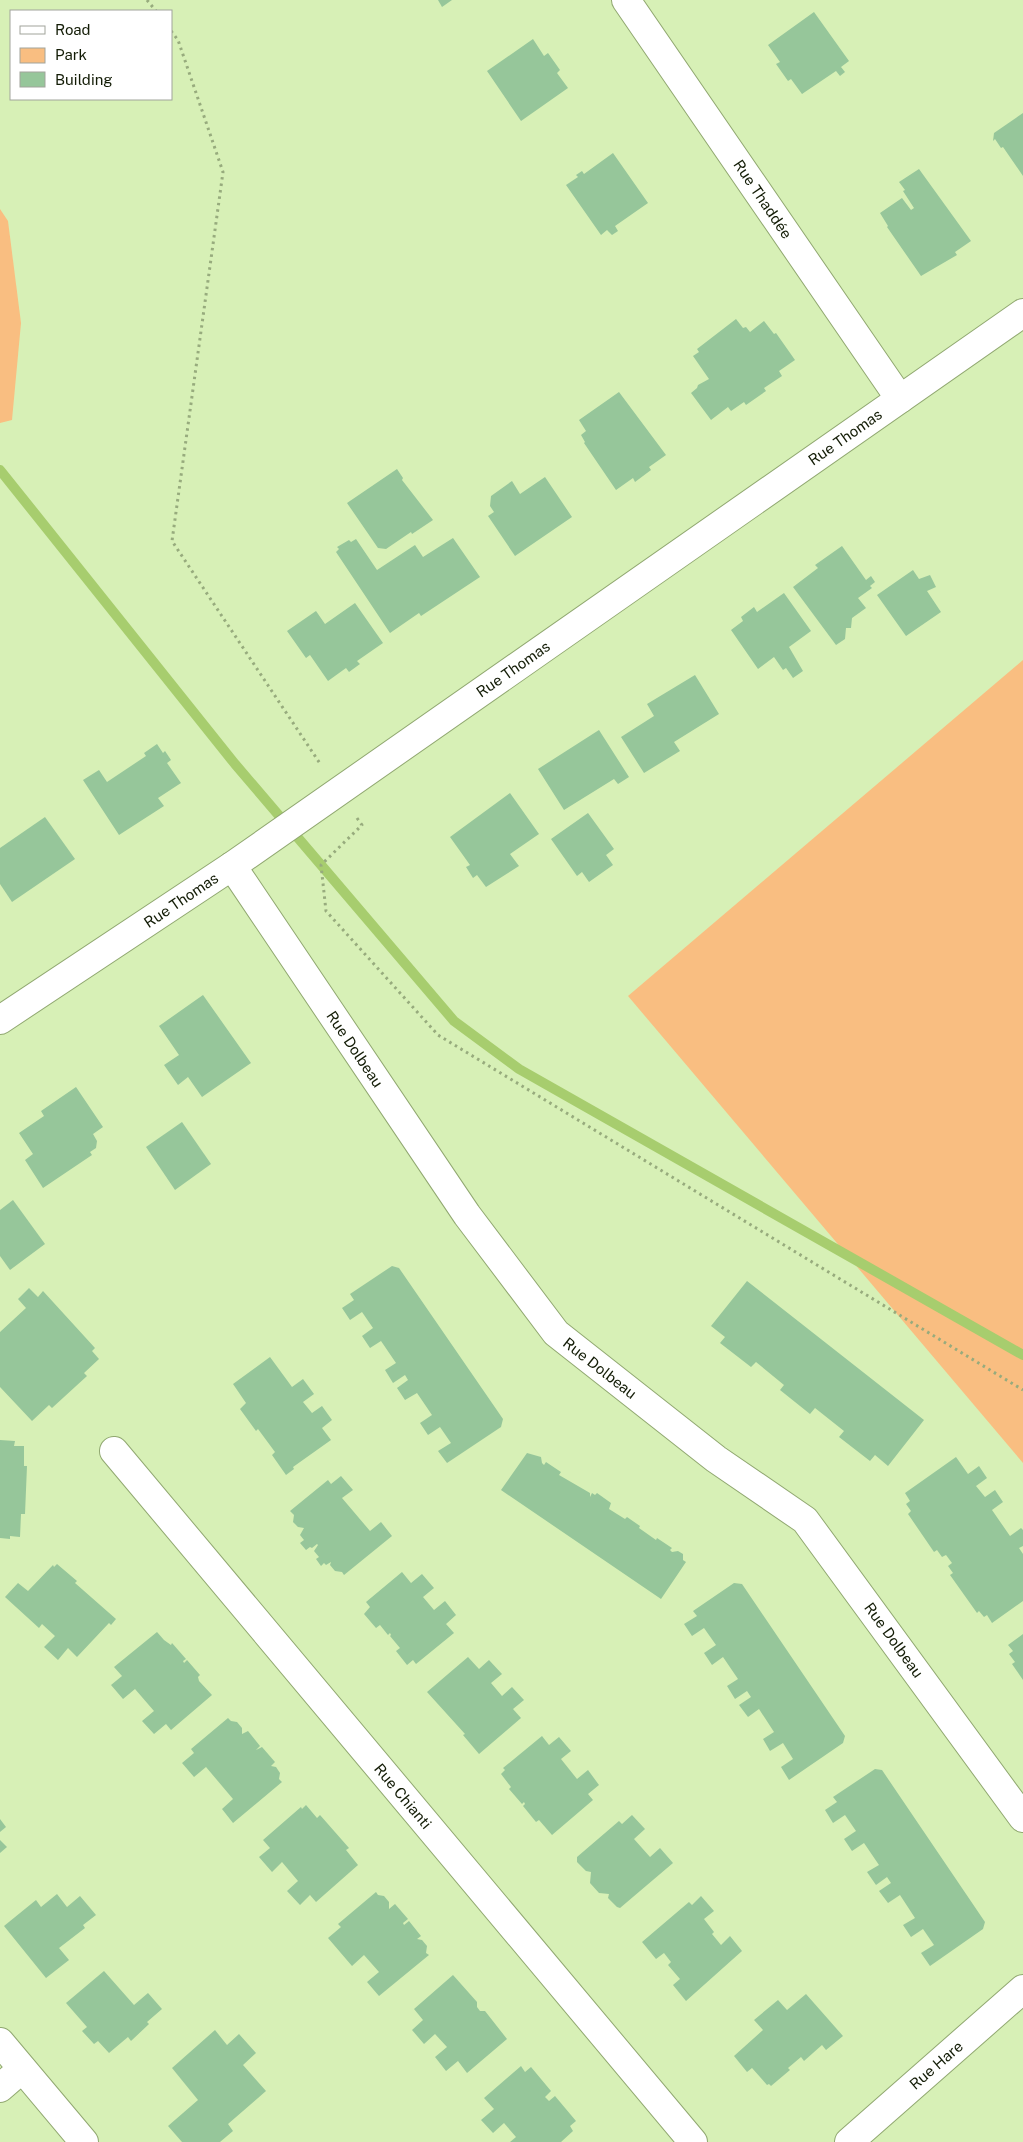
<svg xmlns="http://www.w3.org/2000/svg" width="1023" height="2142" font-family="'Public Sans',sans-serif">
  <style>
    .green { fill: #f9be81 }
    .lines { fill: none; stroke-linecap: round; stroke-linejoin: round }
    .stream { stroke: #a7cd6e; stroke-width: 10 }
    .building { fill: #96c69a }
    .street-casing { stroke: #91a871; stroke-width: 30 }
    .secondary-casing { stroke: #91a871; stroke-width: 30 }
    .path { stroke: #97ab7d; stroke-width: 3; stroke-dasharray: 2.5 4; stroke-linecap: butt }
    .street { stroke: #fff; stroke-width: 28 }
    .secondary { stroke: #fff; stroke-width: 28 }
    .labels { text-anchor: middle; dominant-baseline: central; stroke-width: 4; stroke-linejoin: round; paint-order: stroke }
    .street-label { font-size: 15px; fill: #131c06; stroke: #fff }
  </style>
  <rect width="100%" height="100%" fill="#d7f0b6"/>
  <g class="green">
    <polygon points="0,209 8,221 21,323 12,420 0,423"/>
    <polygon points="1023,660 1023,1463 628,996"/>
  </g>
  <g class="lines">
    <polyline class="stream" points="0,470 235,764 454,1021 519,1069 1023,1355"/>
  </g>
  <g class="building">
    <polygon points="438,0 452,0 442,7"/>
    <polygon points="814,12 849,61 841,67 845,72 840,76 836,71 802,94 791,79 788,81 776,64 780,62 768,45"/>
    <polygon points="533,39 544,56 548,53 560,70 557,73 568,88 521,121 487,71"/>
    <polygon points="1023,113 1023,176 1003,147 1001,148 995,139 993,141 994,133"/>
    <polygon points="613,153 648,203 615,226 618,231 612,235 607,230 601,235 566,185 578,177 576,175 582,171 584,174"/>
    <polygon points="919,169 971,241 955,252 957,255 921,276 887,227 888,226 880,213 902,198 911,210 914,208 903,191 905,190 899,182"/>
    <polygon points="736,319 743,328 746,327 750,332 764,321 774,334 776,333 795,360 779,371 782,376 764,388 766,391 746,405 744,402 731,411 728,407 711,420 691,393 697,388 698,385 709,379 693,356 699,352 697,349"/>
    <polygon points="619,392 666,455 649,467 651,470 635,482 633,478 616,490 584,443 585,442 581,435 586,431 579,420"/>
    <polygon points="397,469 403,478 402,480 433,520 412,534 411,532 386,549 378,548 347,503"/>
    <polygon points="545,477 572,517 515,556 488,516 494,512 490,506 491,496 512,481 520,494"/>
    <polygon points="453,538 480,577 421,616 419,613 390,633 336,552 339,549 337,547 349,540 351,542 356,539 377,570 415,545 423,557"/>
    <polygon points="842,546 866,580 871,576 875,582 870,586 872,588 858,598 866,608 852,618 851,628 846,628 845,639 836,645 793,587 818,568 815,565"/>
    <polygon points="913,570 919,579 930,575 936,587 927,591 941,612 906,636 877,595"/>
    <polygon points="784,593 811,631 789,647 803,671 793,678 786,668 783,670 774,657 758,669 731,630 743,621 741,617 754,607 757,612"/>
    <polygon points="355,603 383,643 357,661 360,664 349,672 346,668 328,681 310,655 306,658 287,631 316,611 325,624"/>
    <polygon points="695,675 719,714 674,742 680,751 644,773 621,737 654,716 647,704"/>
    <polygon points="599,730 629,777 618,784 614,779 564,810 538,769"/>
    <polygon points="157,744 163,753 165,751 171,760 167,763 181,783 158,798 164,806 119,835 83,780 99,770 107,782 146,756 144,753"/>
    <polygon points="510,793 539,834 510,854 519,866 486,887 477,875 473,878 466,867 470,865 450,837"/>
    <polygon points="588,813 614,849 606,855 613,865 589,882 582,872 577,876 551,839"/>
    <polygon points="45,817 75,859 12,902 0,884 0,848"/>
    <polygon points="203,995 251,1063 202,1097 188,1077 178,1085 164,1065 179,1055 159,1026"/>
    <polygon points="76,1087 103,1127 93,1134 97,1141 96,1148 90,1152 92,1155 43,1188 25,1160 33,1154 19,1133 44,1116 41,1111"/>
    <polygon points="182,1122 211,1164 175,1190 146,1147"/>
    <polygon points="13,1200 45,1244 10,1270 0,1256 0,1210"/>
    <polygon points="392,1266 399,1268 503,1419 501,1427 447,1463 438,1451 451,1443 440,1427 428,1435 420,1423 432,1415 417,1393 405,1400 397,1388 408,1380 405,1375 393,1383 385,1370 396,1363 381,1341 370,1348 362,1336 373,1328 362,1312 350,1320 342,1308 354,1300 350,1294"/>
    <polygon points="747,1281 924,1420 888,1466 875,1455 870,1461 839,1437 844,1431 815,1408 810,1414 780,1390 784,1385 756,1362 751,1367 720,1343 725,1337 711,1326"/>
    <polygon points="29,1288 38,1297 43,1291 95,1348 92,1351 99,1359 84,1373 87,1376 52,1408 49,1405 32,1421 0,1387 0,1332 26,1308 18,1299"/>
    <polygon points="270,1357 292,1387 303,1379 314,1394 303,1402 312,1413 322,1406 332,1420 322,1428 331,1440 293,1467 294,1469 286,1475 272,1455 275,1452 258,1429 256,1431 240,1409 246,1403 233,1384"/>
    <polygon points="0,1440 15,1441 14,1446 24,1446 24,1466 27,1466 25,1514 21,1514 20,1537 10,1536 10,1539 0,1538"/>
    <polygon points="527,1453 541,1457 542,1463 544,1465 546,1462 561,1472 559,1475 590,1493 590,1497 592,1493 595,1495 597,1493 611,1503 609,1509 625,1519 627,1517 640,1526 639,1528 656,1540 657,1538 672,1548 670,1550 672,1552 678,1551 683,1554 683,1560 686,1562 661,1599 501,1490"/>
    <polygon points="956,1457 968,1474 979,1466 987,1478 976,1486 985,1497 995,1490 1003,1502 992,1510 1010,1536 1021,1528 1023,1530 1023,1546 1019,1548 1023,1554 1023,1601 992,1623 987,1615 984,1617 979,1611 977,1613 950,1575 953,1573 948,1566 952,1563 946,1555 942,1557 937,1550 934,1552 908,1514 911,1511 906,1504 910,1501 905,1493"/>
    <polygon points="341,1476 353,1490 342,1498 370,1531 381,1522 392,1536 344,1575 342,1572 335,1571 330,1565 331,1562 326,1565 324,1563 321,1566 316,1559 319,1557 314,1551 318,1545 317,1544 312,1548 310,1547 306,1550 300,1543 304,1540 300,1535 304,1528 298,1527 293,1522 294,1515 290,1511 328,1480 331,1484"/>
    <polygon points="57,1564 77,1581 75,1583 116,1619 111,1625 109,1623 77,1657 68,1648 58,1660 44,1647 55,1636 42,1624 39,1628 5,1597 18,1583 28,1591 53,1565 54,1567"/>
    <polygon points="402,1572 411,1583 422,1574 434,1588 423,1597 434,1610 445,1601 456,1615 446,1624 454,1633 416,1664 413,1660 407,1665 396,1651 400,1648 390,1636 391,1635 390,1633 388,1635 380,1625 376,1628 364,1614 370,1607 366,1602"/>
    <polygon points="734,1583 742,1584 845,1736 843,1743 789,1780 781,1767 793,1759 783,1743 770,1751 763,1739 774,1732 759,1709 748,1717 739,1705 751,1697 747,1691 735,1699 727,1686 738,1679 723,1657 712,1665 704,1653 716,1645 704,1628 692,1636 684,1624 697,1616 693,1611"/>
    <polygon points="157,1632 164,1640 171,1645 172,1643 186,1659 183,1661 184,1663 187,1660 200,1675 198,1677 199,1681 212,1695 171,1730 166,1724 154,1734 142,1721 154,1711 135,1689 123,1699 111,1685 122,1676 114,1667"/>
    <polygon points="1023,1634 1023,1680 1012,1664 1015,1662 1009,1654 1013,1651 1008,1645"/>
    <polygon points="468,1657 479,1669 489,1660 502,1674 491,1683 502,1696 512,1687 524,1700 513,1709 521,1718 479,1754 463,1735 465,1734 427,1692"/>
    <polygon points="228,1718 231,1721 237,1722 242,1728 242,1734 248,1731 260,1746 256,1750 262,1747 275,1762 271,1766 276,1767 280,1773 279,1779 282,1782 233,1823 222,1809 233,1799 206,1767 194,1777 182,1763 194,1753 191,1749"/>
    <polygon points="542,1736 549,1745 559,1737 571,1751 561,1759 577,1779 588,1770 599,1785 588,1794 593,1800 552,1835 539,1820 536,1822 523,1806 525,1804 524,1802 522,1804 509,1789 511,1787 501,1774 505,1770 503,1768"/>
    <polygon points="875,1769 882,1770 985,1922 983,1929 930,1966 921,1953 934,1945 923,1929 911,1937 903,1925 915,1918 900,1895 888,1903 879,1891 891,1883 887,1877 876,1885 867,1872 879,1865 864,1843 852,1851 844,1839 856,1831 845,1815 833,1823 825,1810 837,1802 833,1797"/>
    <polygon points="306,1805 317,1818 320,1815 349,1848 346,1850 358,1865 316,1902 310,1895 300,1905 287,1891 298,1881 282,1862 272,1872 259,1857 270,1848 263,1840 301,1807 302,1809"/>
    <polygon points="632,1815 645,1829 634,1839 650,1857 660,1848 673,1863 620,1908 617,1907 608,1898 609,1894 599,1893 590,1883 591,1872 586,1871 577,1862 577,1857 619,1821 622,1824"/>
    <polygon points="0,1819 6,1827 0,1832"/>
    <polygon points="0,1840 7,1847 0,1853"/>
    <polygon points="376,1892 378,1895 384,1896 389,1902 389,1909 395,1904 408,1919 403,1923 404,1925 409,1921 421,1936 417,1939 422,1940 427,1946 426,1953 429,1955 379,1996 367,1982 379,1972 364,1955 352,1966 328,1938 341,1927 338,1924"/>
    <polygon points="57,1894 67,1907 80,1896 96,1915 83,1925 85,1928 59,1948 69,1960 46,1978 4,1926 36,1900 41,1907"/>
    <polygon points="701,1896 714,1911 704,1919 714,1932 712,1934 721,1945 730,1936 742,1951 686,2001 673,1985 680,1979 668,1965 671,1962 664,1953 656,1959 642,1942 689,1902 692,1905"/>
    <polygon points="104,1971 134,2005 148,1993 162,2009 147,2022 149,2024 131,2041 128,2037 109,2053 98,2041 94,2044 82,2031 87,2027 66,2003"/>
    <polygon points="453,1975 477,2002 477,2007 480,2011 485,2011 507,2039 467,2073 458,2061 446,2071 435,2057 447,2047 435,2034 424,2044 412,2030 423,2020 414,2009"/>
    <polygon points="806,1994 843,2036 826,2050 822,2045 804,2061 801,2057 788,2068 790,2070 771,2086 769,2084 767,2085 752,2068 747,2072 734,2056 763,2030 754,2020 778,2000 787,2010"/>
    <polygon points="215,2030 227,2045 239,2034 256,2053 243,2065 266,2091 228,2124 233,2131 220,2142 182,2142 168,2126 198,2100 172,2068"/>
    <polygon points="521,2066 525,2072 531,2067 551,2091 545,2097 549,2101 555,2096 576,2121 570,2126 573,2131 561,2142 510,2142 516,2137 504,2123 493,2133 481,2120 494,2109 484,2098"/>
  </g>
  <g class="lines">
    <g class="street-casing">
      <g id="street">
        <polyline points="626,0 900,399"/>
        <polyline points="232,866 467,1215 556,1333 716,1459 805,1520 1023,1818"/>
        <polyline points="114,1451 693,2142"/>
        <polyline points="0,2042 84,2142"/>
        <polyline points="0,2088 22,2069"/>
        <polyline points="849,2142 1023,1989"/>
      </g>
    </g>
    <g class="secondary-casing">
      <polyline id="secondary" points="0,1020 232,866 1023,313"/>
    </g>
    <g class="path">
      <polyline points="147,0 156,11"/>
      <polyline points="171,31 178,40 223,172 172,541 321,765"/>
      <polyline points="357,818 362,825 321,865 326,911 438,1035 1023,1390"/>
    </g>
    <use href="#street" class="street"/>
    <use href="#secondary" class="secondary"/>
  </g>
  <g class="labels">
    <g class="street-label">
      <text transform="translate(763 199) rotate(56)">Rue Thaddée</text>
      <text transform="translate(845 437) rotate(-35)">Rue Thomas</text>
      <text transform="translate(513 669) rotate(-35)">Rue Thomas</text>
      <text transform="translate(181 900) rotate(-34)">Rue Thomas</text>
      <text transform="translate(355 1049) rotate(56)">Rue Dolbeau</text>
      <text transform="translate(600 1368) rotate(38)">Rue Dolbeau</text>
      <text transform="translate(894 1640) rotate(54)">Rue Dolbeau</text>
      <text transform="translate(403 1796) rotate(50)">Rue Chianti</text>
      <text transform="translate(936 2065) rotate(-41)">Rue Hare</text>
    </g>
  </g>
  <rect x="10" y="10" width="162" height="90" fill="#ffffff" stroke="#a1a49b"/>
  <rect x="20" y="26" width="25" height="8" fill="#ffffff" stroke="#a1a49b"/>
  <text x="55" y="35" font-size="15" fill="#131c06">Road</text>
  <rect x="20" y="48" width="25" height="15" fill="#f9be81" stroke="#a1a49b"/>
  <text x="55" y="60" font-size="15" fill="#131c06">Park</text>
  <rect x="20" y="72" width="25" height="15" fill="#96c69a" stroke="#a1a49b"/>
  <text x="55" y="85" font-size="15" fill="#131c06">Building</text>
</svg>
